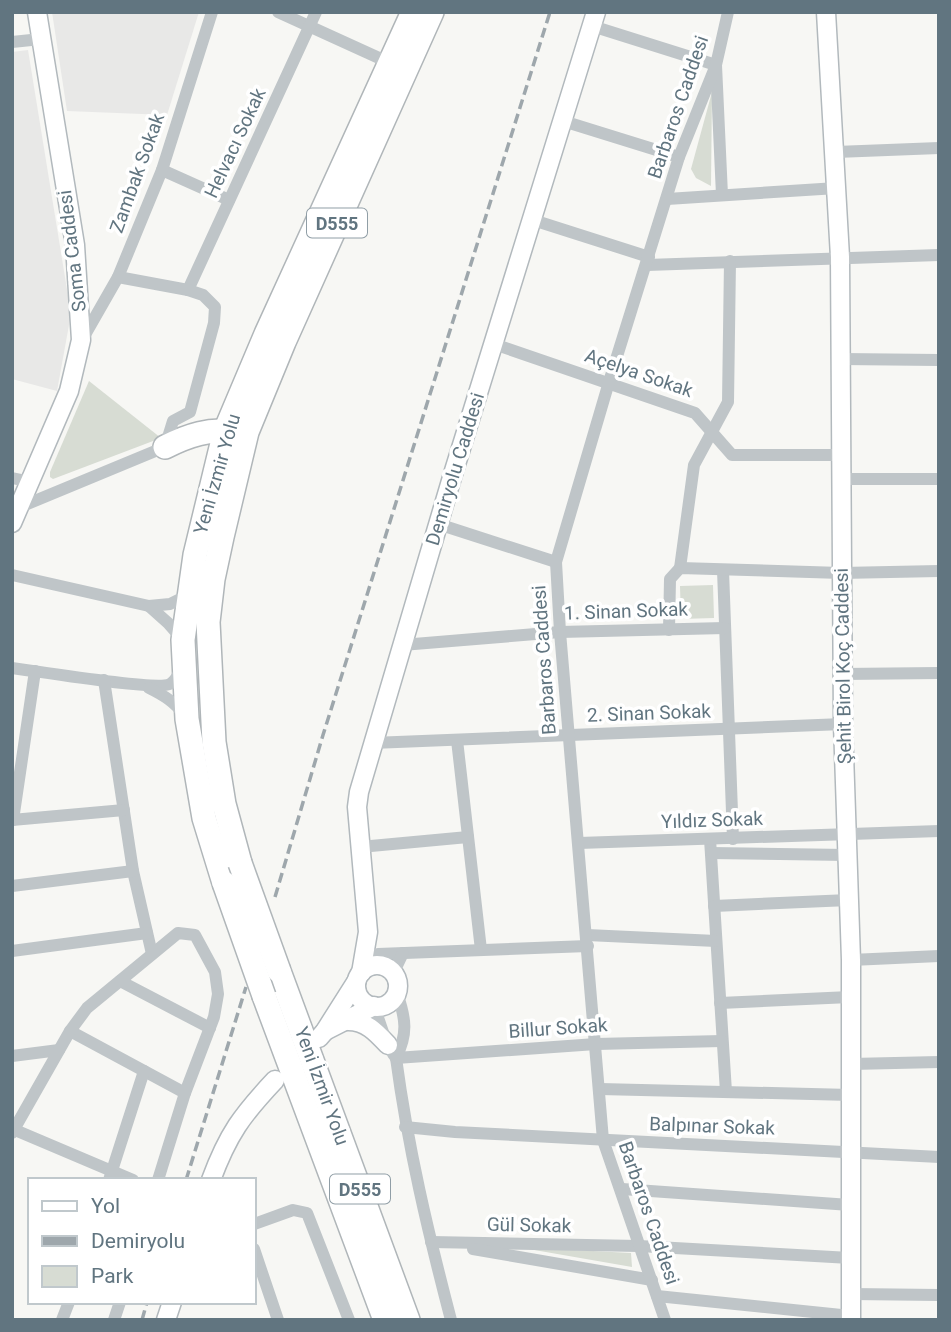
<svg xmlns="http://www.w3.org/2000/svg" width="951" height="1332" font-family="Roboto,sans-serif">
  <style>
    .built { fill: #e8e8e7 }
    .green { fill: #d7dcd3 }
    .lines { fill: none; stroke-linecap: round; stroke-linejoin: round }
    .secondary-casing { stroke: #b2b9bd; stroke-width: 21 }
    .highway-casing { stroke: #b0b6b9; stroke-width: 26 }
    .street { stroke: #bfc5c8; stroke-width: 12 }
    .secondary { stroke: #fff; stroke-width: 18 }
    .highway { stroke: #fff; stroke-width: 23 }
    .rail { stroke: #9ea7ac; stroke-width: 3.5; stroke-dasharray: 10 5; stroke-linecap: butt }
    .highway-bridge-casing { stroke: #b0b6b9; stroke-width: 26; stroke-linecap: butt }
    .highway-bridge { stroke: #fff; stroke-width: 23 }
    .labels { text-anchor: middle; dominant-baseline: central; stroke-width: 7; stroke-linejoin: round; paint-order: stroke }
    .shield { fill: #fff; stroke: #909ea6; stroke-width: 2 }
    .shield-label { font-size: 18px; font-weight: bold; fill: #617580 }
    .street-label { font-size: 19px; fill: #617580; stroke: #fff }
  </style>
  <rect width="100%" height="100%" fill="#f7f7f4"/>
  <g class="built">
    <polygon points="52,12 199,12 167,115 67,111"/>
    <polygon points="28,50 71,314 57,391 12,379 12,52"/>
  </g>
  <g class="green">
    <polygon points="712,92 711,186 696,178 691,169"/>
    <polygon points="89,381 161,438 53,479 50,477 50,472"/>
    <polygon points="713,585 714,618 681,619 680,586"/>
    <polygon points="517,1247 631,1253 632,1267"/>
  </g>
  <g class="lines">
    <g class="secondary-casing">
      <g id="secondary">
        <polyline points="826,12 840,257 843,724 851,960 851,1320"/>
        <polyline points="12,523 69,391 81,340 75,245 37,12"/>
        <circle cx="377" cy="986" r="21"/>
        <polyline points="361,973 368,932 357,807 359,792 453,474 596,12"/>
        <path d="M348,1021C366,1021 376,1032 388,1045"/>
        <polyline points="325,1031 374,1006"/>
        <polyline points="319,1038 325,1031 356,982"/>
        <path d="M211,1180C228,1134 242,1115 275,1080"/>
        <polyline points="166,1320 172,1302"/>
      </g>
    </g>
    <g class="highway-casing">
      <g id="highway">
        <path d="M165,447C187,436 211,427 236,433"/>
        <polyline points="240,863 224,804 214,742 208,622 213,579 222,537 247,432 284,342 432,12"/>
        <polyline points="224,883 204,818 187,719 183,640 195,555 225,431 266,334 413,12"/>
        <polyline points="279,971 408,1320"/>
        <polyline points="264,996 385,1320"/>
      </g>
    </g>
    <g class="street">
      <polyline points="278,12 390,63"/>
      <polyline points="592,26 716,65 722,195"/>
      <polyline points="12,42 41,39"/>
      <polyline points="563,121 679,157"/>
      <polyline points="836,152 939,148"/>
      <polyline points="162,170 229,200"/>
      <polyline points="667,199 837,188"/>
      <polyline points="533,220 649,257"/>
      <polyline points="647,265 939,255"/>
      <polyline points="188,290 316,12"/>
      <polyline points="82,340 118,277 162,170 212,12"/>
      <polyline points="494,344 695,413 732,455 840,455"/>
      <polyline points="841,359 939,360"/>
      <polyline points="12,478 31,482"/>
      <polyline points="841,479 939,479"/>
      <polyline points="20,507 165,447 173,421 190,412 214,323 215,307 203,295 188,290 118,277"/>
      <polyline points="438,524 556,562"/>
      <polyline points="680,568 694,465 728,402 730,261"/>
      <polyline points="723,570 733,839"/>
      <polyline points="12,575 149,606 170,604 188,595"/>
      <polyline points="149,606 168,623 183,640"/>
      <polyline points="669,630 670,579 680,568 841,573 939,571"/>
      <polyline points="402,645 560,632 725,628"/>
      <path d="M12,668C36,671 156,691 170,684C176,681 179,673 182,667"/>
      <polyline points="842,674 939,673"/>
      <polyline points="104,680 133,871 152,954"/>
      <path d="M149,688C163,695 175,702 184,715"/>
      <polyline points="457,740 481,950"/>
      <polyline points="372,743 843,724"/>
      <polyline points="12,820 124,810"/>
      <polyline points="13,820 35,671"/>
      <polyline points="710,839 726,1092"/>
      <polyline points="579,843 939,831"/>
      <polyline points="360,847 468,837"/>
      <polyline points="711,853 847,855"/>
      <polyline points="12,886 133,871"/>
      <polyline points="714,906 849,900"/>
      <polyline points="587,935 716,941"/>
      <polyline points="12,951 147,933"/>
      <polyline points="378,954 588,946"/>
      <polyline points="851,960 939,956"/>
      <polyline points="394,972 403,953"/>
      <polyline points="120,981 210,1028"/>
      <polyline points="720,1003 850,997"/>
      <polyline points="374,1006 385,1038"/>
      <polyline points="70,1031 185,1093"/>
      <path d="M393,1054L396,1058C408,1148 428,1232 451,1320"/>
      <polyline points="12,1056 59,1050"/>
      <polyline points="396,1058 596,1044 722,1041"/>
      <path d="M396,1058C408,1034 406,1019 397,993"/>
      <polyline points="851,1064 939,1062"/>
      <polyline points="600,1089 851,1095"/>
      <polyline points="405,1127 455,1132 939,1157"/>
      <polyline points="15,1130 133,1180"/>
      <polyline points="12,1133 70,1031 87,1008 178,933 195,935 215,972 218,994 214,1017 185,1093 158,1180"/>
      <polyline points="109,1180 144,1071"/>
      <polyline points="622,1189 850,1205"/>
      <polyline points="254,1224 293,1210 307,1213 349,1320"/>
      <polyline points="431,1242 639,1246 850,1258"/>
      <polyline points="254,1249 278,1320"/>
      <polyline points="473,1249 652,1280"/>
      <polyline points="851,1294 939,1295"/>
      <polyline points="657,1296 851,1316"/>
      <polyline points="62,1320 69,1302"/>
      <polyline points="114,1320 120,1302"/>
      <polyline points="665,1320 603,1140 560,632 556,562 609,382 679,157 716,65 728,12"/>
    </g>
    <use href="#secondary" class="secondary"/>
    <use href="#highway" class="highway"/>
    <g class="rail">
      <polyline points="275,897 323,735 550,12"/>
      <polyline points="186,1180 246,987"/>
      <polyline points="142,1320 147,1302"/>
    </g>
    <g class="highway-bridge-casing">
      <g id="highway-bridge">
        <polyline points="240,863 279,971"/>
        <polyline points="224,883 264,996"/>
      </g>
    </g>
    <use href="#highway-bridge" class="highway-bridge"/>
  </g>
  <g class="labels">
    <g class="shield">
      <rect x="307" y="208.5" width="60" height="29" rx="5"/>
      <rect x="330" y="1174.5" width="60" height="29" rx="5"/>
    </g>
    <g class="shield-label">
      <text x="337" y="223">D555</text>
      <text x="360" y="1189">D555</text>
    </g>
    <g class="street-label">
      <text transform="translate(678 107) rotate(-71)">Barbaros Caddesi</text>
      <text transform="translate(235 143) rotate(-65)">Helvacı Sokak</text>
      <text transform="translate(137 173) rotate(-70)">Zambak Sokak</text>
      <text transform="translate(72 251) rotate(-97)">Soma Caddesi</text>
      <text transform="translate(639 373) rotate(19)">Açelya Sokak</text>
      <text transform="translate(455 469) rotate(-73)">Demiryolu Caddesi</text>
      <text transform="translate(217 474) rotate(-74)">Yeni İzmir Yolu</text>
      <text transform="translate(626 611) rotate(-2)">1. Sinan Sokak</text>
      <text transform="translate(544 660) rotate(-94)">Barbaros Caddesi</text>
      <text transform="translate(843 666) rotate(-91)">Şehit Birol Koç Caddesi</text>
      <text transform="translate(649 713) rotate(-2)">2. Sinan Sokak</text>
      <text transform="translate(712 820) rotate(-2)">Yıldız Sokak</text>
      <text transform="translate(558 1028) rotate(-4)">Billur Sokak</text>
      <text transform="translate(322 1086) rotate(70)">Yeni İzmir Yolu</text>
      <text transform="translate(712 1126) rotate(2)">Balpınar Sokak</text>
      <text transform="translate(649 1213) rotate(71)">Barbaros Caddesi</text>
      <text transform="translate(529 1225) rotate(1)">Gül Sokak</text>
    </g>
  </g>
  <rect width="951" height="1332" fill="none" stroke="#617580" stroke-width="28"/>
  <rect x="28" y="1178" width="228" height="126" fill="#ffffff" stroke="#c0c8cc" stroke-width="2"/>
  <rect x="42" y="1201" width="35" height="10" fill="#ffffff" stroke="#c0c8cc" stroke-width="2"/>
  <text x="91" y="1213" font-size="21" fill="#617580">Yol</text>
  <rect x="42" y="1236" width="35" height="10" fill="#9ea7ac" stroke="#c0c8cc" stroke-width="2"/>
  <text x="91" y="1248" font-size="21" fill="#617580">Demiryolu</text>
  <rect x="42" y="1266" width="35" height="21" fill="#d7dcd3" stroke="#c0c8cc" stroke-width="2"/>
  <text x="91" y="1283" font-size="21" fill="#617580">Park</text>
</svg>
